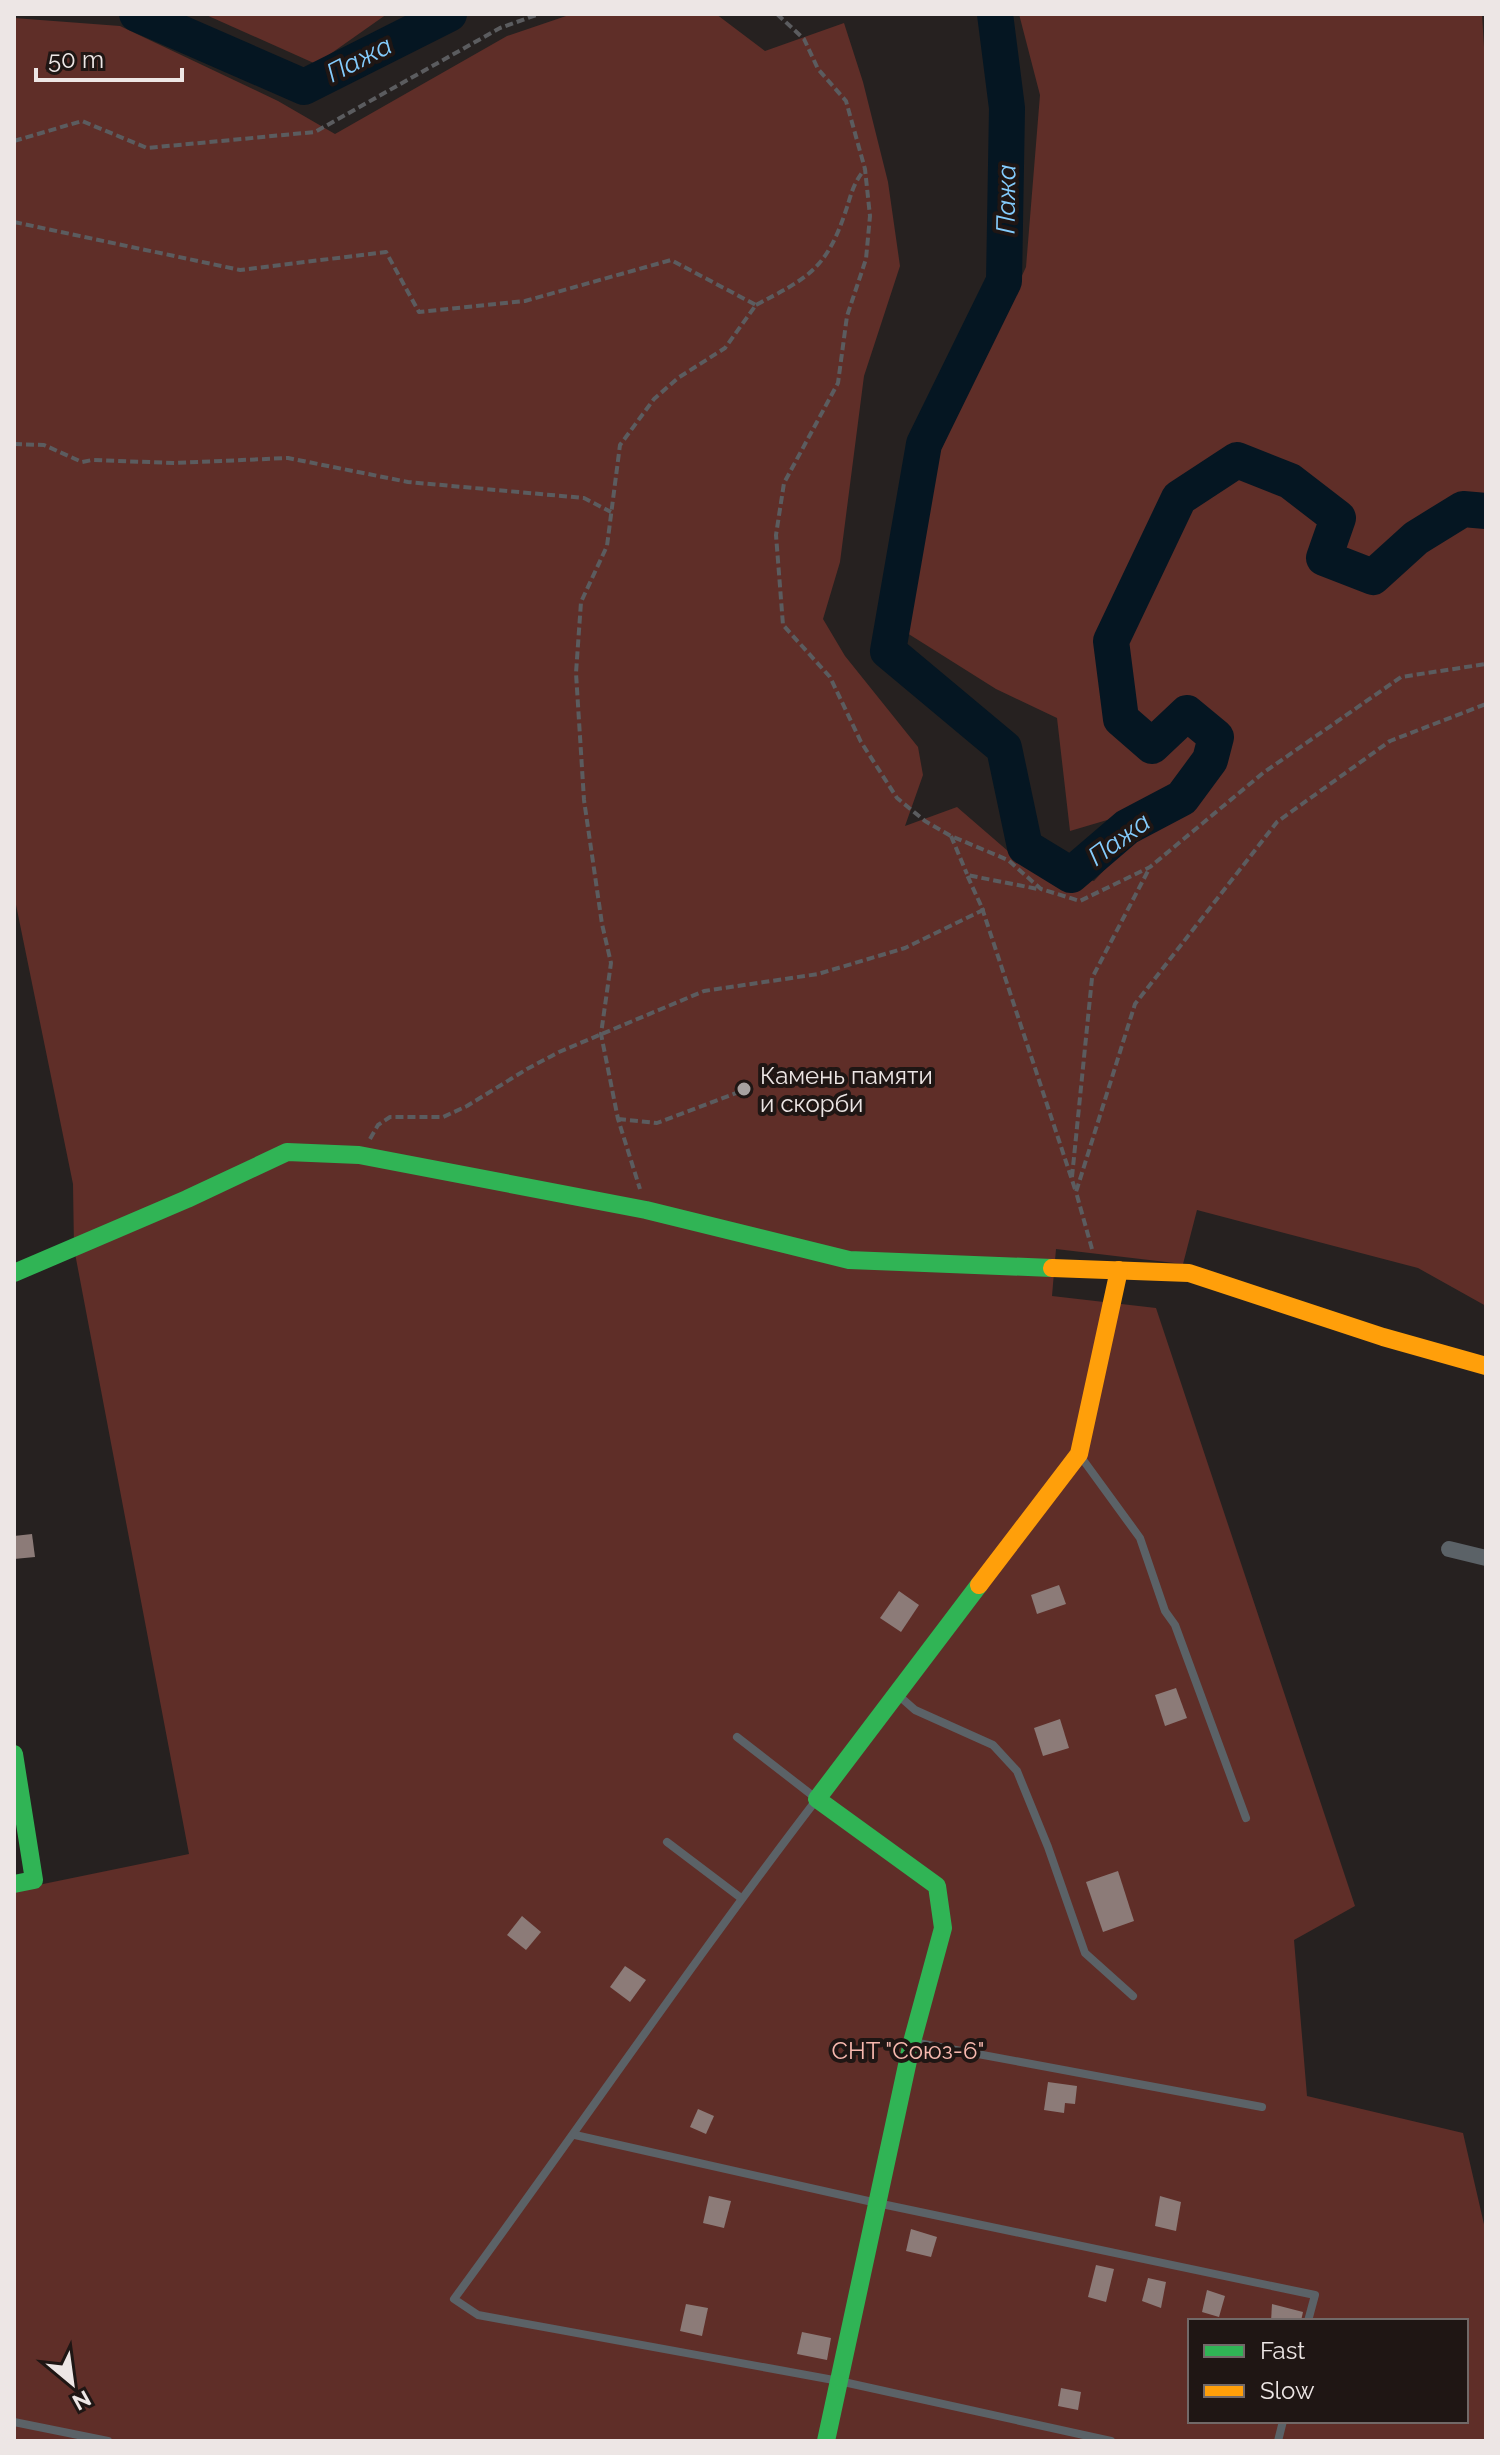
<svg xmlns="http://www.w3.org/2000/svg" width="1500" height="2455" font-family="Raleway,sans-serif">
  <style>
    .green { fill: #5f2e28; fill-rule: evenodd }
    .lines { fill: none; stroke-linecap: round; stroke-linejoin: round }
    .river { stroke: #051622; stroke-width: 36 }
    .building { fill: #8c7b78 }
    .path { stroke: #5b5c5f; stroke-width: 4; stroke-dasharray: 8 4; stroke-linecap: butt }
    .lane { stroke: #5b6267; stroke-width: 8 }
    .street { stroke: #5b6267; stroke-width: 16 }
    .fast { stroke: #30b455; stroke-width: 18 }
    .slow { stroke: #ff9f0a; stroke-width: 18 }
    .poi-dot { fill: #a7a1a0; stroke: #1f1614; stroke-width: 3 }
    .labels { text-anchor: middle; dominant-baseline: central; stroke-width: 8; stroke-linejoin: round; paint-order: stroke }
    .poi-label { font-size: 24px; fill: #ede6e5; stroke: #1f1614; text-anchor: start }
    .park-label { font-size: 24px; fill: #f7b8ae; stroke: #1f1614 }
    .water-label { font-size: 26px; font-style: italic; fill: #84ccfd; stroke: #1f1614 }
  </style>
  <rect width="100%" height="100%" fill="#262120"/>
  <g class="green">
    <polygon points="204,14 387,14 316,64"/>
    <path d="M572,14H716L765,51L844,23L863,82L888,182L900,266L864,376L840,562L823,619L845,656L918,747L923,775L905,826L957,807L1023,864L1094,881L1168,802L1070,831L1057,718L996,689L907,633L938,456L1026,267L1040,95L1019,14H1482L1486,80V1306L1418,1268L1197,1210L1183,1264L1056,1249L1052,1296L1156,1308L1355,1906L1294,1940L1307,2096L1463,2133L1486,2233V2441H14V1890L189,1854L74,1248L73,1184L14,895V18L120,26L278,101L335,134L507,36ZM1190,2321H1466V2421H1190Z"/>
  </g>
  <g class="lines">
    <g class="river">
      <polyline points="137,14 304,87 449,14"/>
      <polyline points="995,14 1007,108 1004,281 924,444 888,651 1004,748 1025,847 1071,875 1127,827 1182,798 1210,760 1216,737 1187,713 1152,746 1121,719 1111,641 1179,498 1237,460 1290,481 1338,518 1324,558 1373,577 1416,538 1463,509 1486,511"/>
    </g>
  </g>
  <g class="building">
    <polygon points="32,1534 35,1557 14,1559 14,1536"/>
    <polygon points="1059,1585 1066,1604 1037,1614 1031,1595"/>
    <polygon points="899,1591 919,1605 901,1632 880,1618"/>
    <polygon points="1176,1688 1187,1718 1165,1726 1155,1695"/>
    <polygon points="1060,1719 1069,1748 1043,1756 1034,1728"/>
    <polygon points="1118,1871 1134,1921 1103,1932 1086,1882"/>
    <polygon points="522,1916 541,1932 526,1950 507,1935"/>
    <polygon points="625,1966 646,1980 630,2002 610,1987"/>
    <polygon points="1048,2082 1077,2086 1075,2104 1065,2103 1064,2113 1044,2110"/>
    <polygon points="698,2109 714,2116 706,2134 690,2127"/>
    <polygon points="709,2196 731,2201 724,2228 703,2223"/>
    <polygon points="1160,2196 1181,2202 1176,2231 1155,2226"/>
    <polygon points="911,2229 937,2237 931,2257 906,2251"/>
    <polygon points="1096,2265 1114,2269 1106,2302 1088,2297"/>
    <polygon points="1148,2278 1166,2282 1161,2308 1142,2301"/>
    <polygon points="1207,2290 1225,2296 1219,2317 1202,2312"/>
    <polygon points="686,2304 708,2308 702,2336 680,2331"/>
    <polygon points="1272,2304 1303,2312 1301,2321 1271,2321"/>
    <polygon points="802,2332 831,2338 827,2360 797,2354"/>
    <polygon points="1061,2388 1081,2392 1078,2410 1058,2406"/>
  </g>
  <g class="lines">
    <g class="path">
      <polyline points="777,14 804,39 818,69 846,101 865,169 870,216 866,259 847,316 838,383 784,483 776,535 783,625 830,677 861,742 897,798 925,821 951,836 1008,860 1041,889 1080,901 1150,867 1263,773 1401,677 1486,664"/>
      <polyline points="14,141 82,121 147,148 315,132 500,28 539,14"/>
      <polyline points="14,222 240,270 386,252 419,312 525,301 671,260 756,305 725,348 678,378 654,399 620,445 607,546 581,602 576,673 584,800 602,924 611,963 601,1034 618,1119 640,1189"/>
      <path d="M756,305C805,279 825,271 844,216C851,197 851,187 864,170"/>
      <polyline points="14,444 44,445 82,462 92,460 175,463 288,458 408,482 584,498 611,512"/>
      <polyline points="951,836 967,874"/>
      <polyline points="982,908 1076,1192"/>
      <polyline points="618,1119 657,1123 744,1090"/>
      <polyline points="370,1139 378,1125 390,1117 443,1117 467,1106 527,1069 559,1052 704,991 818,974 905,948 983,910 967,875 1038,889"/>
      <polyline points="1072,1177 1092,978 1149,869"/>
      <polyline points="1092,1249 1076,1192 1135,1004 1277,822 1390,741 1486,704"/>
    </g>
    <g class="lane">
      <polyline points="1081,1457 1140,1538 1165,1611 1175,1625 1246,1818"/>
      <polyline points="898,1695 915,1710 993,1745 1017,1771 1048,1847 1085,1953 1133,1996"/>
      <path d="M737,1737L817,1799C692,1962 576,2133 454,2299L478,2315L839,2381L1111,2441"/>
      <polyline points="667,1842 741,1898"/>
      <polyline points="913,2042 1262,2107"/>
      <polyline points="575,2135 877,2203 1315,2295 1308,2321"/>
      <polyline points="14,2422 108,2441"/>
      <polyline points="1278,2441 1283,2421"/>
    </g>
    <polyline class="street" points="1449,1549 1486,1558"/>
    <g class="fast">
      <polyline points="14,1273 187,1199 287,1152 359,1155 646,1210 849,1260 1052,1268"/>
      <polyline points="14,1754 34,1880 14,1884"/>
      <polyline points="826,2441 912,2042 943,1928 937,1886 817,1799 979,1585"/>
    </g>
    <g class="slow">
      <polyline points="1052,1268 1189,1273 1383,1337 1486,1366"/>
      <polyline points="979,1585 1079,1454 1119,1270"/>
    </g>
  </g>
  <circle class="poi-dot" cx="744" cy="1089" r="8"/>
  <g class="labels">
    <g class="poi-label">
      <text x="760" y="1075">Камень памяти<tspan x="760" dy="28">и скорби</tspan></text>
    </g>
    <g class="park-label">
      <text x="908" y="2050">СНТ "Союз-6"</text>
    </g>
    <g class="water-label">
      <text transform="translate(359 59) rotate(-27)">Пажа</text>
      <text transform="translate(1006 199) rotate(-89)">Пажа</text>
      <text transform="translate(1119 839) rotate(-36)">Пажа</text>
    </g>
  </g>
  <rect width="1500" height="2455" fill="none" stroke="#ede6e5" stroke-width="32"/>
  <rect x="1188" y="2319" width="280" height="104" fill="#1f1614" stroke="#716968" stroke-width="2"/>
  <rect x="1204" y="2345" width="40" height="12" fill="#30b455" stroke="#716968" stroke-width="2"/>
  <text x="1260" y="2359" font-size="24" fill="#ede6e5">Fast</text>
  <rect x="1204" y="2385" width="40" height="12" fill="#ff9f0a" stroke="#716968" stroke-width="2"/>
  <text x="1260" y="2399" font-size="24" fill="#ede6e5">Slow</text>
  <g transform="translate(72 2383) rotate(151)" stroke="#1f1614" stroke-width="6" paint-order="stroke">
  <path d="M0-6L14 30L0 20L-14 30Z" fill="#ede6e5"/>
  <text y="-12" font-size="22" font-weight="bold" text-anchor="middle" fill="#ede6e5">N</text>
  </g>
  <path d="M36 68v12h146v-12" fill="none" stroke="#ede6e5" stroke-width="4"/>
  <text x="48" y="68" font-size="24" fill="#ede6e5" stroke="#1f1614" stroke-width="6" paint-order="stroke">50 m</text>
</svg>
